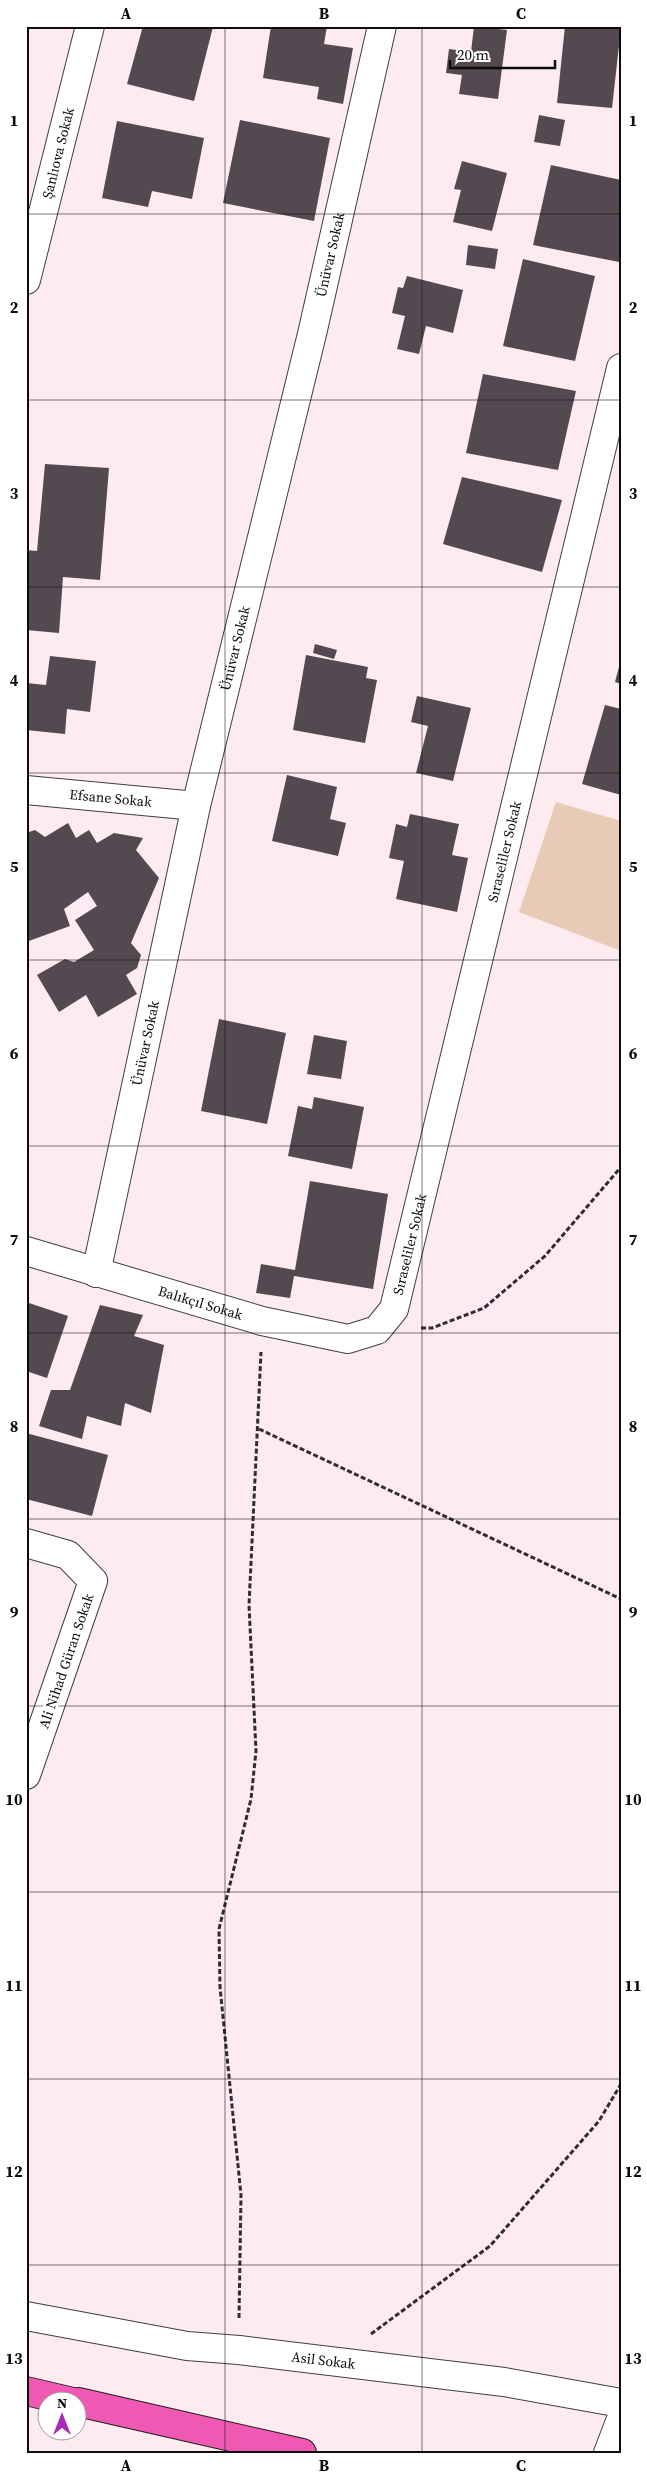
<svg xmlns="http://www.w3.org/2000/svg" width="647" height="2479" font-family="'Source Serif 4',serif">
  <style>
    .green { fill: #e7cbb7 }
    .building { fill: #544950 }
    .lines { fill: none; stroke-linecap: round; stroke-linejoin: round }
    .minor-casing { stroke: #3f3f3f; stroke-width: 30 }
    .highway-casing { stroke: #1d1d1d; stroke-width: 30 }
    .path { stroke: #2e2e2e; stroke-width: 3; stroke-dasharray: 5 2.5; stroke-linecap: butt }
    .minor { stroke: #fff; stroke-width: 28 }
    .highway { stroke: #ef59b3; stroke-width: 28 }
    .grid { fill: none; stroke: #0c0c0c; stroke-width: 1; stroke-opacity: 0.55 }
    .labels { text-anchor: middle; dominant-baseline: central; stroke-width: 5; stroke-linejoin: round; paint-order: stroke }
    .street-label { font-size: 14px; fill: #0c0c0c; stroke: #fff }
    .neatline { fill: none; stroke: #0c0c0c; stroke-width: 2 }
    .grid-label { font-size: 16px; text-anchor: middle; font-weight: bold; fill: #0c0c0c }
  </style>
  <rect width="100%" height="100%" fill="#feebf0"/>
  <polygon class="green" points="556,802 621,821 621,951 519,912"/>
  <g class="building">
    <polygon points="26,26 29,26 27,39 26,39"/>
    <polygon points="143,26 213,27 194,101 127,84"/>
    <polygon points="271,26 327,26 324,44 353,48 343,104 317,99 319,87 263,78"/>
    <polygon points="474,26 507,30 498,99 459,94 462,75 446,73 449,49 471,52"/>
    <polygon points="565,26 621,28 612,108 557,103"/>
    <polygon points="539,115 565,120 560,146 534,142"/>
    <polygon points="240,120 330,138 314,221 223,203"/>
    <polygon points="117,121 204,138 192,199 152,191 148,207 102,198"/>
    <polygon points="462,161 507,173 492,231 453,222 461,190 454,189"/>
    <polygon points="551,165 621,180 619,262 533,245"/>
    <polygon points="468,245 498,249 495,269 466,265"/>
    <polygon points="523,259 595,276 575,361 503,346"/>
    <polygon points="407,276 463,290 453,333 426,326 419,354 397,349 405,316 392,313 398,287 403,288"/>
    <polygon points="483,374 576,391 558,470 466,453"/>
    <polygon points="45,464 109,468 100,580 63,577 59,633 26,630 26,550 37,551"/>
    <polygon points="462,477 562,500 542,572 443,544"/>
    <polygon points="315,644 337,650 334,659 313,653"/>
    <polygon points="306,655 368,667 366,678 377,680 365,743 293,730"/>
    <polygon points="50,656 96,661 90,712 67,709 65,734 26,730 26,683 46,685"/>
    <polygon points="620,663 621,663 621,684 615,682"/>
    <polygon points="417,696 471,708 453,781 416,773 428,726 411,722"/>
    <polygon points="605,705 621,709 621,795 582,784"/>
    <polygon points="287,775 337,787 330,819 346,823 338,856 272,841"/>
    <polygon points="410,814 459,824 452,855 468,858 457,912 396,899 404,861 389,858 396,824 407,827"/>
    <polygon points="68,823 76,838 89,830 97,843 114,833 143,838 136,850 159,878 131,943 141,955 137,968 126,975 137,994 98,1017 86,995 59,1012 37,975 65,959 74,962 94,950 75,920 97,906 88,892 64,909 70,926 26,942 26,833 35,830 45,837"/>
    <polygon points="219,1019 286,1033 267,1124 201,1111"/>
    <polygon points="314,1035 347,1041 341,1079 307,1074"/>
    <polygon points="314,1097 364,1107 352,1169 288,1156 298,1106 312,1109"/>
    <polygon points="310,1181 388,1194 373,1289 294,1276 290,1298 256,1293 261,1264 295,1270"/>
    <polygon points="26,1302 68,1316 47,1378 26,1371"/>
    <polygon points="100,1305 143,1315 134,1336 164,1345 151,1413 125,1403 121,1426 87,1416 82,1439 39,1426 51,1390 70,1390"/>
    <polygon points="26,1433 108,1455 92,1516 26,1499"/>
  </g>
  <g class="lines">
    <g class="minor-casing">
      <g id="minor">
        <path id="s1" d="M26,280L90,26"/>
        <path id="s2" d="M26,790L196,806"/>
        <path id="s3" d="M26,1251L262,1321L348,1339L377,1330L394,1309L621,368"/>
        <path id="s4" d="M96,1273L196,806L312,334L382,26"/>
        <polyline points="26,1543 68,1555 93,1581 26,1775"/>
        <path id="s5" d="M26,2316L187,2346L239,2350L504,2382L621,2403"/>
        <polyline points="608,2453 621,2419"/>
      </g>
    </g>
    <g class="highway-casing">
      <g id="highway">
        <polyline points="26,2391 73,2402"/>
        <polyline points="78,2402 302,2453"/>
      </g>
    </g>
    <g class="path">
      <polyline points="421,1328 432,1328 484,1308 545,1256 621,1167"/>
      <polyline points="259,1429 621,1599"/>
      <polyline points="239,2318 241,2195 220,1987 219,1929 251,1799 256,1751 249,1605 261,1352"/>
      <polyline points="371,2334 490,2246 599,2121 621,2084"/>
    </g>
    <use href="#minor" class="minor"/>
    <use href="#highway" class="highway"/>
  </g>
  <path class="grid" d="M225,26V2453M422,26V2453M26,214H621M26,400H621M26,587H621M26,773H621M26,960H621M26,1146H621M26,1333H621M26,1519H621M26,1706H621M26,1892H621M26,2079H621M26,2265H621"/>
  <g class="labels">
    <g class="street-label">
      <text stroke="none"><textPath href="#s1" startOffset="131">Şanlıova Sokak</textPath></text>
      <text stroke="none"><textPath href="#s4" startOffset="1045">Ünüvar Sokak</textPath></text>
      <text stroke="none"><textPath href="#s4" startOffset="640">Ünüvar Sokak</textPath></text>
      <text stroke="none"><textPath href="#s2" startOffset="85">Efsane Sokak</textPath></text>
      <text stroke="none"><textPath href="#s3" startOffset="862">Sıraseliler Sokak</textPath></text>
      <text stroke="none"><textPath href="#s4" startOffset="235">Ünüvar Sokak</textPath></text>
      <text stroke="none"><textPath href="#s3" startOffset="458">Sıraseliler Sokak</textPath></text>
      <text stroke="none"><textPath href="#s3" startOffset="182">Balıkçıl Sokak</textPath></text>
      <text transform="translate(66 1661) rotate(-71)">Ali Nihad Güran Sokak</text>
      <text stroke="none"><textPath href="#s5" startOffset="301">Asil Sokak</textPath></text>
    </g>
  </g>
  <rect width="647" height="2479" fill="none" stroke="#ffffff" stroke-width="55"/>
  <g transform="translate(62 2416)"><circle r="24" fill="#ffffff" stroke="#9e9e9e"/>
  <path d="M0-4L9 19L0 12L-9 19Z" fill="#a72ab6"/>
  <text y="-8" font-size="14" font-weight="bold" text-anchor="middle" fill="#0c0c0c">N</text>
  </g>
  <path d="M450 60v8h105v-8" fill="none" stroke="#0c0c0c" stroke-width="2.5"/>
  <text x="457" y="60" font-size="15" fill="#0c0c0c" stroke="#ffffff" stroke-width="4" paint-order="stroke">20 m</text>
  <rect x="28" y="28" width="592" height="2424" class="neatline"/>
  <g class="grid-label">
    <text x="126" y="19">A</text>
    <text x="324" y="19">B</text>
    <text x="521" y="19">C</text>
    <text x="14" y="126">1</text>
    <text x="633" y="126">1</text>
    <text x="14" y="313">2</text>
    <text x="633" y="313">2</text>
    <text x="14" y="499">3</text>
    <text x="633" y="499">3</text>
    <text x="14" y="686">4</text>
    <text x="633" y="686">4</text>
    <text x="14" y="872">5</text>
    <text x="633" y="872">5</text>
    <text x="14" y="1059">6</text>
    <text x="633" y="1059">6</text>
    <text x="14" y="1245">7</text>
    <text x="633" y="1245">7</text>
    <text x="14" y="1432">8</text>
    <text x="633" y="1432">8</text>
    <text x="14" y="1618">9</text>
    <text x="633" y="1618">9</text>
    <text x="14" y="1805">10</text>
    <text x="633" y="1805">10</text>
    <text x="14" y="1991">11</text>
    <text x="633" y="1991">11</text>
    <text x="14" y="2177">12</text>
    <text x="633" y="2177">12</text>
    <text x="14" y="2364">13</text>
    <text x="633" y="2364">13</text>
    <text x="126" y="2471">A</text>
    <text x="324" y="2471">B</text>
    <text x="521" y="2471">C</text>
  </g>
</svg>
